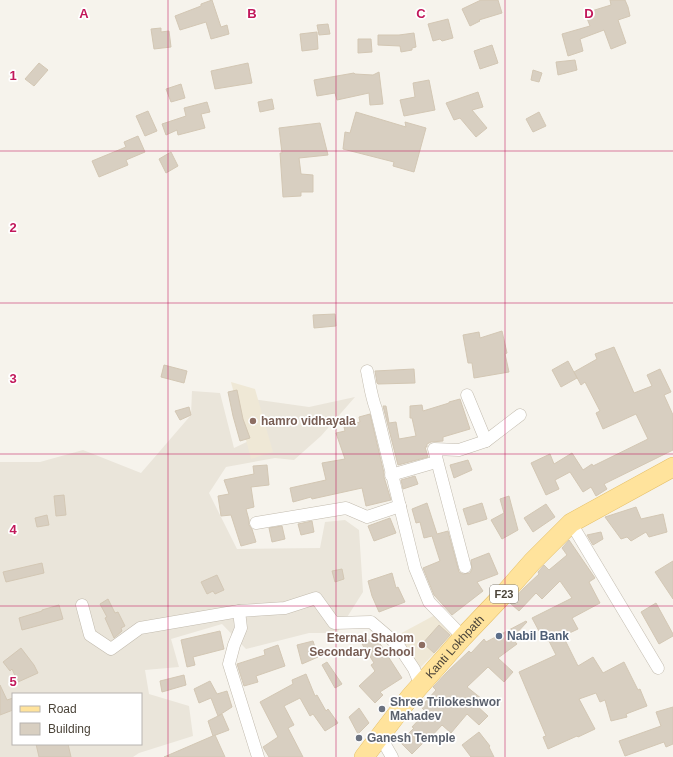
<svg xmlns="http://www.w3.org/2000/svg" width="673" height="757" font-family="Arial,sans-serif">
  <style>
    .residential { fill: #eae5da; fill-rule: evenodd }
    .education { fill: #efe8d6 }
    .building { fill: #d8cfc1; stroke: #d3c7b4 }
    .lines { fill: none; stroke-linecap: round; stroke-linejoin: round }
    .street-casing { stroke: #c2bbae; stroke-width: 13 }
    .primary-casing { stroke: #e6c16a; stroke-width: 20 }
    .street { stroke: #fff; stroke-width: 12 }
    .primary { stroke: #ffe39c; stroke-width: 19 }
    .grid { fill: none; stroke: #c2185b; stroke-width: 1; stroke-opacity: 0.55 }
    .education-dot { fill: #8d6e63; stroke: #fff; stroke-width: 1.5 }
    .service-dot { fill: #5c6f8a; stroke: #fff; stroke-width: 1.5 }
    .worship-dot { fill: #6b7280; stroke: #fff; stroke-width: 1.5 }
    .labels { text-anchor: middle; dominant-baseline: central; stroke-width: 3.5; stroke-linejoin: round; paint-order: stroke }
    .shield { fill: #fff; stroke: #817c74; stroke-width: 1 }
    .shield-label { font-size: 11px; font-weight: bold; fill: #4b4439 }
    .education-label { font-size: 12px; font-weight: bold; fill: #785e54; stroke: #fff; text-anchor: start }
    .service-label { font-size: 12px; font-weight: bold; fill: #4e5e75; stroke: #fff; text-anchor: start }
    .street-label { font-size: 12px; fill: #4b4439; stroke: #fff }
    .worship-label { font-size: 12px; font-weight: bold; fill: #5b616d; stroke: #fff; text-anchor: start }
    .grid-label { font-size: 13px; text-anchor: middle; font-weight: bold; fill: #c2185b; stroke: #fff; stroke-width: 3.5; stroke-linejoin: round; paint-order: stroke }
  </style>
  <rect width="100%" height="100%" fill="#f6f3ec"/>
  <path class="residential" d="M192,391L220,393L234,448L257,437L252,399L309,407L355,397L321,436L294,460L275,458L226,467L209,493L237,549L320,548L325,522L345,520L359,530L363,592L337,633H309L246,649L222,624L171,639L179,667L145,670L149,694L189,706L193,736L139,753L133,757H0V462H40L83,450L141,473L191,415ZM13,694H141V744H13Z"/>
  <g class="education">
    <polygon points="231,382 255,389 273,452 251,459"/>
    <polygon points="435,615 452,635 420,668 406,655 398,635"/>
  </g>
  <g class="building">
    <polygon points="212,0 221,27 227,25 229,34 211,39 206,22 180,30 175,16 201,6 201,4"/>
    <polygon points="481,0 498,0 502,13 479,20 480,21 470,26 462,9"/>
    <polygon points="610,0 625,0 628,7 630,16 618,20 626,43 611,49 604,30 580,39 583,51 568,56 562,34 590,26 585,13 611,5"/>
    <polygon points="448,19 453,38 442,41 440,39 433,41 428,24"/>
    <polygon points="328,24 330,34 319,35 317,25"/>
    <polygon points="161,28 161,32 169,31 171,47 154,49 151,29"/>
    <polygon points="317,32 318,49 302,51 300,34"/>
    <polygon points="414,33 416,47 412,48 412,50 401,52 400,46 378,45 378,35 399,35"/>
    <polygon points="358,39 371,39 372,52 358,53"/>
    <polygon points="492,45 498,63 480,69 474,51"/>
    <polygon points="575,60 577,70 558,75 556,62"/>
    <polygon points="39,63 48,70 34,86 25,79"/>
    <polygon points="248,63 252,83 215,89 211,71"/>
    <polygon points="533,70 542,73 539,82 531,80"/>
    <polygon points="379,72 383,104 370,105 369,93 337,100 335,93 317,96 314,80 354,73 355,74 373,75"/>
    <polygon points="429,80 435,110 404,116 400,100 415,97 413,83"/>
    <polygon points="181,84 185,98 171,102 166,89"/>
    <polygon points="478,92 483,107 472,110 487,128 476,137 460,118 454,120 446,103"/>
    <polygon points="272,99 274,109 260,112 258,102"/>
    <polygon points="207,102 210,112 201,114 205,128 178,135 177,130 166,135 162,124 186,116 184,108"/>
    <polygon points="148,111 157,131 145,136 136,116"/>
    <polygon points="356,112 406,127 405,122 426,128 414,172 393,166 394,162 343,149 345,132 350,133"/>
    <polygon points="539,112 546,126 533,132 526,119"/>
    <polygon points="320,123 328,155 299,158 301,174 313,175 313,192 301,192 301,196 283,197 280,153 282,153 279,128"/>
    <polygon points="138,136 145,152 126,160 128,165 99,177 92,161 126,147 124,142"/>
    <polygon points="171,152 178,166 166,173 159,159"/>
    <polygon points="335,314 336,326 314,328 313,315"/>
    <polygon points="502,331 507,353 505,354 509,372 474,378 472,363 468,363 463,335 479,332 480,338"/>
    <polygon points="614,347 634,393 652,386 647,375 660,369 671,392 664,395 673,415 673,450 604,484 607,489 596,496 591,487 583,492 570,472 555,480 559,489 546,495 531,463 550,454 554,464 572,453 583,470 592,464 593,466 648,439 636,414 603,429 596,413 600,411 585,382 581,385 574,372 597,359 595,354"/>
    <polygon points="568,361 577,378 561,387 552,370"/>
    <polygon points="164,365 187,371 184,383 161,377"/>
    <polygon points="414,369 415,383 378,384 377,383 375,371"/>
    <polygon points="237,390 243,419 250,438 240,441 233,416 228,392"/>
    <polygon points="460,399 470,429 443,437 443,441 431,442 427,444 427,447 425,447 428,457 398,465 383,406 386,406 389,423 396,422 399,439 416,436 412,418 410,418 410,406 422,405 423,411 449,403 449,402"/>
    <polygon points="189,407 191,415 180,420 175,411"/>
    <polygon points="370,414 384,473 384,477 391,500 366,506 362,488 312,499 311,497 293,502 290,488 326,480 322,463 345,459 336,433 345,431 344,427 360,422 359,417"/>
    <polygon points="468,460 472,470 454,478 450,465"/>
    <polygon points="267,465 269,485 251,487 254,507 246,509 249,520 249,525 252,529 256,542 241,546 231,515 221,516 218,496 229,494 224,480 254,474 253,466"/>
    <polygon points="415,476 418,484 403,489 401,480"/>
    <polygon points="64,495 66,515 56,516 54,496"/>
    <polygon points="509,496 518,530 502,539 491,520 504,513 500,499"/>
    <polygon points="427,503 437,534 448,531 459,572 463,574 470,573 472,569 471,560 489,553 498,574 477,582 483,591 452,615 434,595 423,568 440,561 432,536 424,538 420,522 416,523 412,509"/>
    <polygon points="482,503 487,519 468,525 463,509"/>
    <polygon points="546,504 555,517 533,532 524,518"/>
    <polygon points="636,507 641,519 663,514 667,532 649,537 646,532 631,541 627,537 621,539 605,517"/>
    <polygon points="47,515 49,525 37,527 35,518"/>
    <polygon points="390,518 396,533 374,541 368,526"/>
    <polygon points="312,521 314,532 301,535 298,524"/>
    <polygon points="282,526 285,539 272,542 269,528"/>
    <polygon points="601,532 603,539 593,545 587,535"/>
    <polygon points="569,540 595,578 589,582 600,603 572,618 578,629 563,636 578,666 593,657 603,673 624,662 638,690 640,689 647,706 626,714 627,717 611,721 605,700 600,702 596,693 579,699 595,729 578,737 577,736 548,749 543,737 546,736 519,672 556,655 543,629 539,631 532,618 572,598 560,581 542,599 536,593 519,611 510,603 524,588 539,574 538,572 544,565 549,570 567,555 562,548"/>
    <polygon points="673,561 673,599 655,572"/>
    <polygon points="42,563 44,573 6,582 3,572"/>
    <polygon points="342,569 344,579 335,582 332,571"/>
    <polygon points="392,573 396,588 398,587 405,602 379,612 372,596 368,581"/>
    <polygon points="217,575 224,590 215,594 213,591 207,594 201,582"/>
    <polygon points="108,599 115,613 118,612 125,626 121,628 122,631 114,638 105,618 107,617 100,604"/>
    <polygon points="656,603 673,634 673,636 659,644 641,612"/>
    <polygon points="59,605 63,619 22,630 19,618 42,611 42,610"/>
    <polygon points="526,621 527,622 512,638 517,644 498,658 513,672 504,682 488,667 467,687 482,699 476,705 488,716 479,725 467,714 451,733 442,725 427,741 426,740 412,754 400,742 414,728 412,727 426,712 421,707 436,690 433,687 447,672 469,651 471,653 484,639 486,642"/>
    <polygon points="439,625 450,635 434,653 423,643"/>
    <polygon points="220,631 224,649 193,657 195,665 187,667 181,640"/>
    <polygon points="375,636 402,678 380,692 383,695 375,703 359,686 375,671 371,665 374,663 362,644"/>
    <polygon points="313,641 318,657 302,664 297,645"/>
    <polygon points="278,645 285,666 256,676 258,682 244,686 237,664 265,655 264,650"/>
    <polygon points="21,648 34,665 38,673 18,682 12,669 10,671 3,662"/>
    <polygon points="327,662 342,684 335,688 322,665"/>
    <polygon points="306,674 315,696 317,695 326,711 328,709 338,723 325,731 313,714 310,716 300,698 284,706 294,725 288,728 303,757 269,757 263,747 278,737 260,702 293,684 292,680"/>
    <polygon points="184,675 186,685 162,692 160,681"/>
    <polygon points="210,681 217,694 227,691 232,707 218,716 211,698 199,703 194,689"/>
    <polygon points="0,685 7,700 13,698 13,710 0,715"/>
    <polygon points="673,707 673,744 666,747 664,742 625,756 619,741 661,726 656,712"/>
    <polygon points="359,708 369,723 358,734 349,717"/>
    <polygon points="222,714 229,730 213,736 208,721"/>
    <polygon points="479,732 490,746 489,747 494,757 471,757 462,745"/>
    <polygon points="215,735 225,757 164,757"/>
    <polygon points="36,744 68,744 71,757 39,757"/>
  </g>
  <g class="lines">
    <g class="street-casing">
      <g id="street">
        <path d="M367,371C370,385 371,396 376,409L415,568L429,602L463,637"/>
        <polyline points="467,395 486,441"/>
        <polyline points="391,475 436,462"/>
        <polyline points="256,523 346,508 367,517 400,506"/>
        <polyline points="571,523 658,668"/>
        <polyline points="465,567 434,449 459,450 486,441 520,415"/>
        <polyline points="82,605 90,635 111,649 140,628 239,611 285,608 316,598 334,623 371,622 398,645 414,669 421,686"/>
        <polyline points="239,611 241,628 234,645 229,664 258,757"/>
        <polyline points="380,736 392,757"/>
      </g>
    </g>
    <g class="primary-casing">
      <g id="primary">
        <path id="s1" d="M364,757L410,697L463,637L503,595L532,562L571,523L673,467"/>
      </g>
    </g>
    <use href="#street" class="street"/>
    <use href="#primary" class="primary"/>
  </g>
  <path class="grid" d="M168,0V757M336,0V757M505,0V757M0,151H673M0,303H673M0,454H673M0,606H673"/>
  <g class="education-dot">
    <circle cx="253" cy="421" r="4"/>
    <circle cx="422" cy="645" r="4"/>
  </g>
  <circle class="service-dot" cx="499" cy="636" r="4"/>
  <g class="worship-dot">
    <circle cx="382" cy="709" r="4"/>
    <circle cx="359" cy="738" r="4"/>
  </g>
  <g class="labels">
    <rect class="shield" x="490" y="585" width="28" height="18" rx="3"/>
    <g class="shield-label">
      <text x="504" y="594">F23</text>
    </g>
    <g class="education-label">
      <text x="261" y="421">hamro vidhayala</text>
      <text x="414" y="638" text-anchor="end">Eternal Shalom<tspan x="414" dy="14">Secondary School</tspan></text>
    </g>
    <g class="service-label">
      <text x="507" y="636">Nabil Bank</text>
    </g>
    <g class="street-label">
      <text stroke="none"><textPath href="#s1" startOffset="143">Kanti Lokhpath</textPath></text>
    </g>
    <g class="worship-label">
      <text x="390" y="702">Shree Trilokeshwor<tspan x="390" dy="14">Mahadev</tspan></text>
      <text x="367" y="738">Ganesh Temple</text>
    </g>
  </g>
  <g class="grid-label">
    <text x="84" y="18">A</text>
    <text x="252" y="18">B</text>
    <text x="421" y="18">C</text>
    <text x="589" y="18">D</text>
    <text x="13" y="80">1</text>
    <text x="13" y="232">2</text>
    <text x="13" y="383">3</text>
    <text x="13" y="534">4</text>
    <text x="13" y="686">5</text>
  </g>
  <rect x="12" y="693" width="130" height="52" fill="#ffffff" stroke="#b7b4b0"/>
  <rect x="20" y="706" width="20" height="6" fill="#ffe39c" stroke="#b7b4b0"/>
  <text x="48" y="713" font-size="12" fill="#4b4439">Road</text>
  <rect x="20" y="723" width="20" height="12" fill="#d8cfc1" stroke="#b7b4b0"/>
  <text x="48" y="733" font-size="12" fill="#4b4439">Building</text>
</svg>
